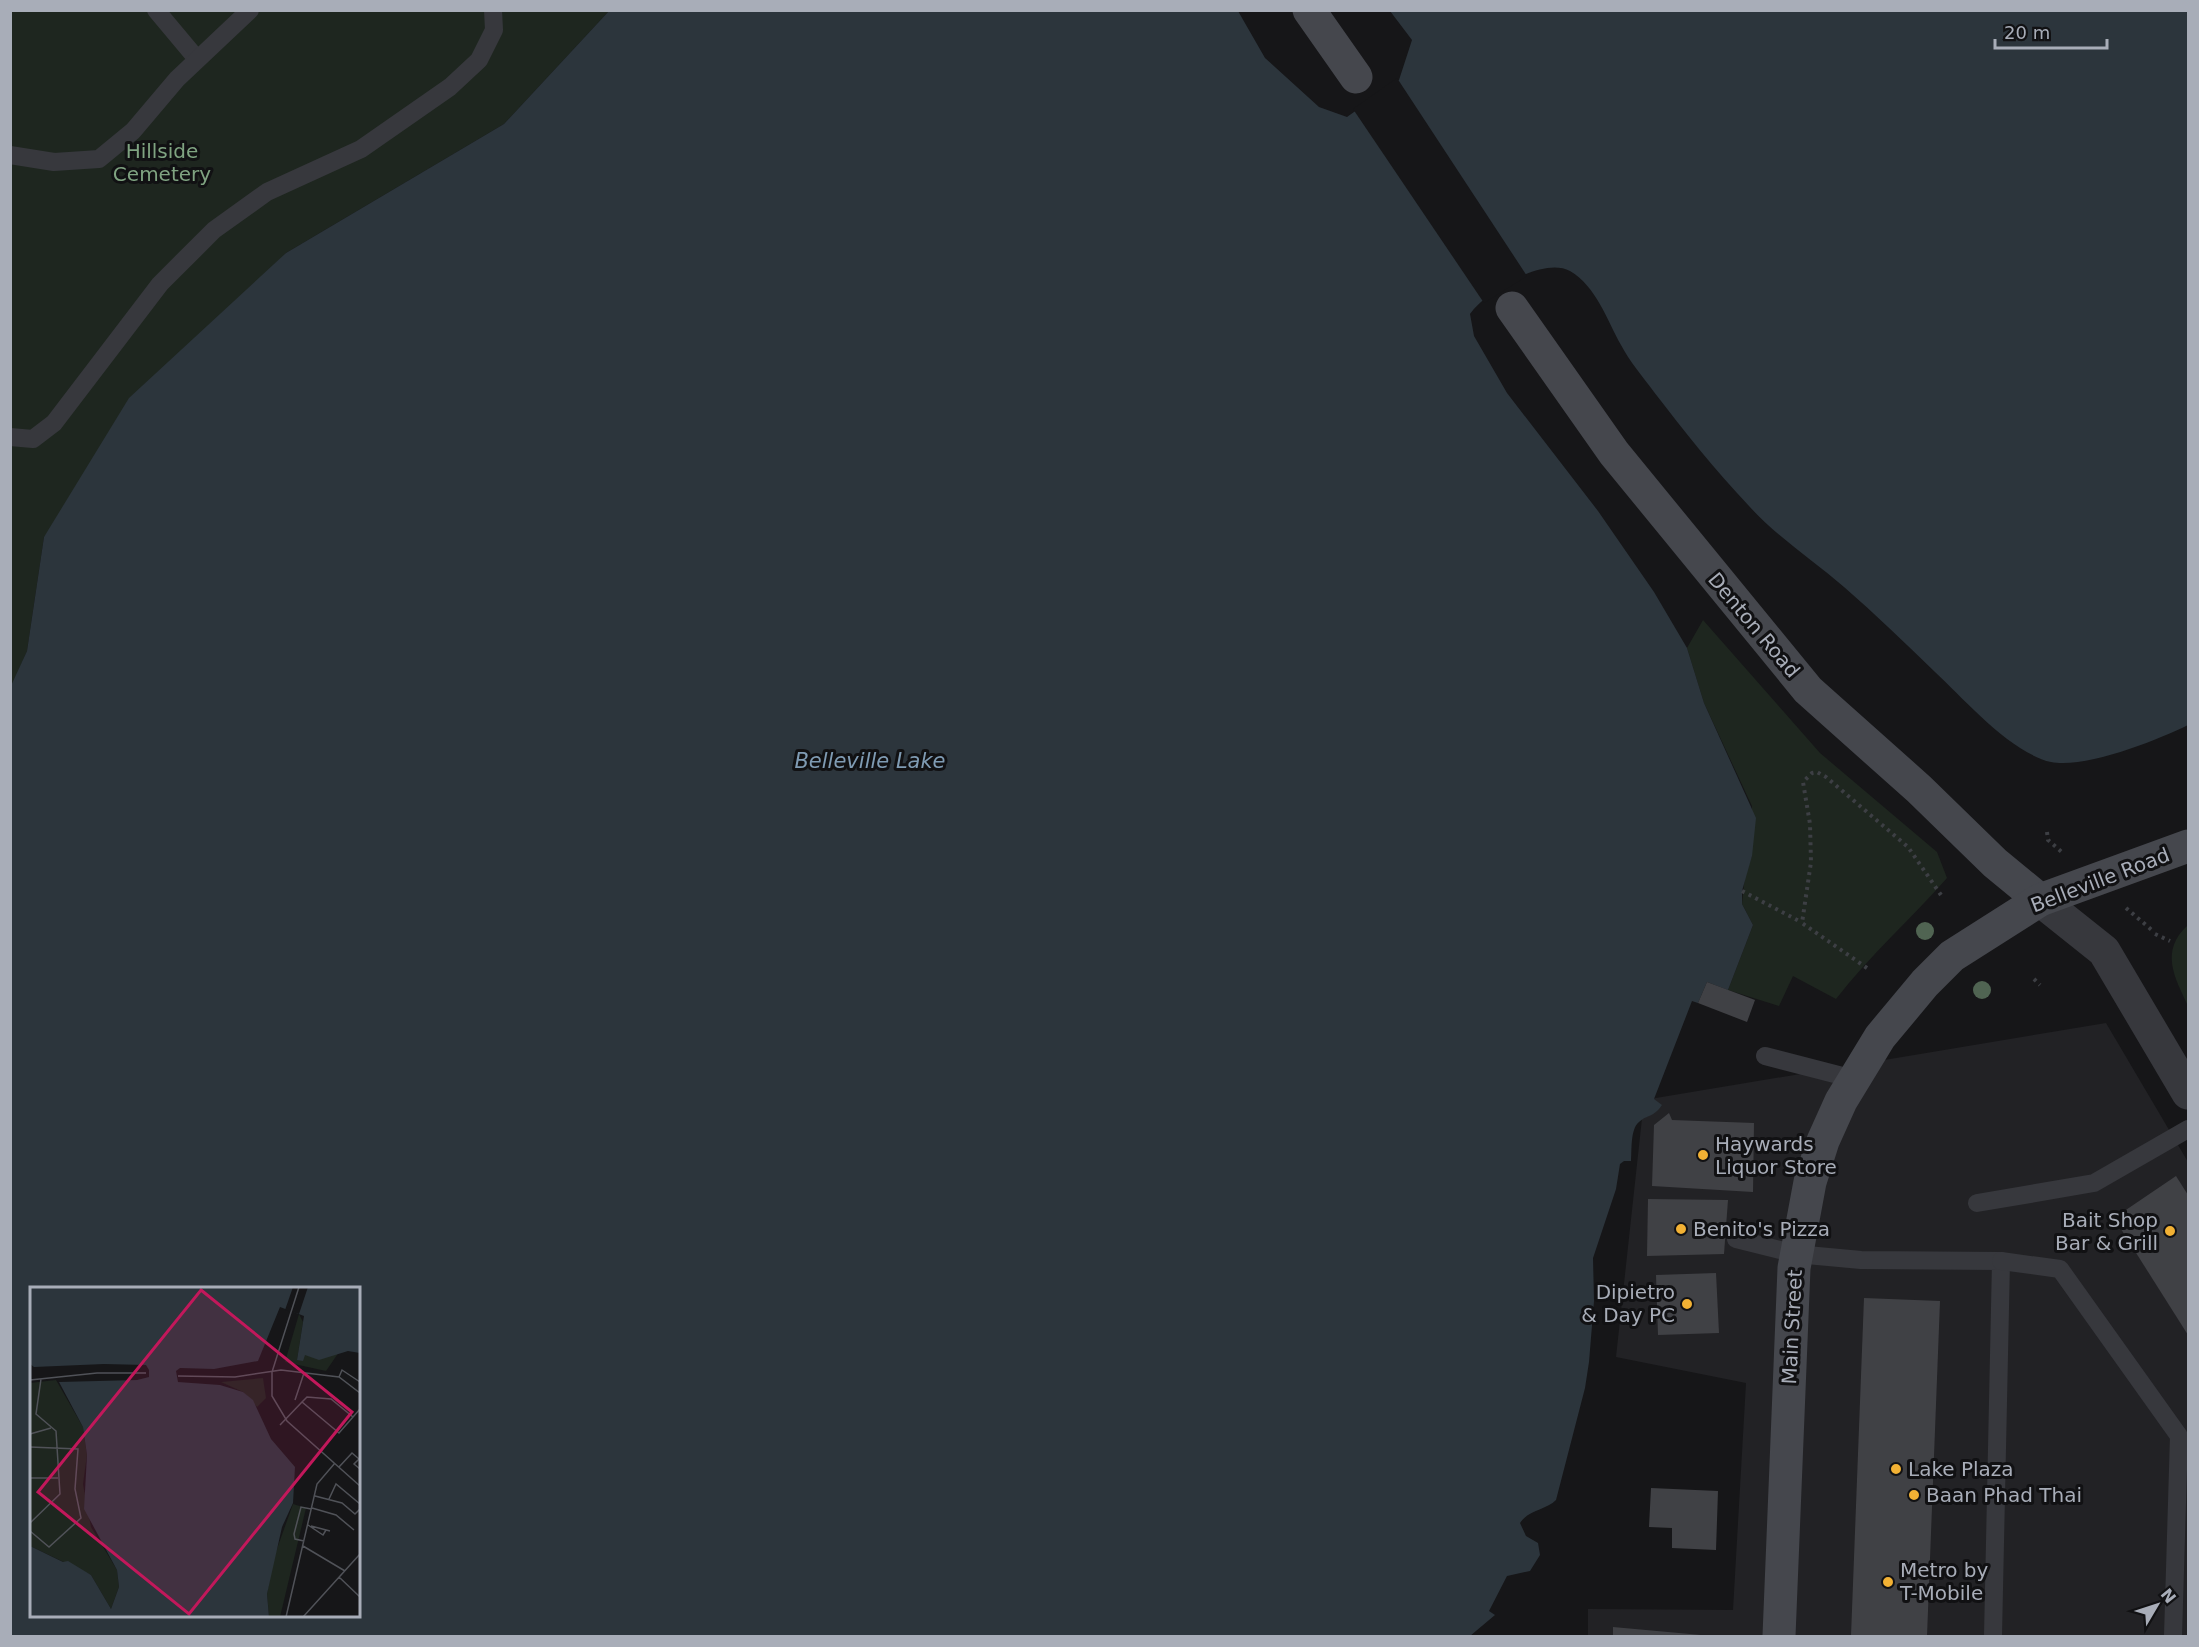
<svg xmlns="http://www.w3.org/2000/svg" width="2199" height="1647" font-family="'DejaVu Sans',sans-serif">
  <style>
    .built { fill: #222225 }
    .green { fill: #1e261f }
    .water { fill: #2c353c; fill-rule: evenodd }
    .pier { fill: #161618 }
    .building { fill: #404145 }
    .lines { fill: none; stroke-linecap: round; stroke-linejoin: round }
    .path { stroke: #3d3f44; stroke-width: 4; stroke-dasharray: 3 4.5; stroke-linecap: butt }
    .lane { stroke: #37383d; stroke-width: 18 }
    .street { stroke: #37383d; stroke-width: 33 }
    .secondary { stroke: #45474d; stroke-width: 33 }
    .tree { fill: #506452 }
    .poi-dot { fill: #f2b134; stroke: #111113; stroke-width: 2 }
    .labels { text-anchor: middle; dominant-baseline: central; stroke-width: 6; stroke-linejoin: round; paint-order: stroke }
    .park-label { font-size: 20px; fill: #7fa381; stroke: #111113 }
    .street-label { font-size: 20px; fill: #a8adb8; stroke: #111113 }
    .poi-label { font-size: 20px; fill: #a8adb8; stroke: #111113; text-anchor: start }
    .water-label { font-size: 21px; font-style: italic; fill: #7f9bb3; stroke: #111113 }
    .inset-road { fill: none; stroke: #505258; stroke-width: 1.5 }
    .view { fill: #c2185b; fill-opacity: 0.15; stroke: #c2185b; stroke-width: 3 }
    .inset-edge { fill: none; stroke: #a8adb8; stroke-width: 3 }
  </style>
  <rect width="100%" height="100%" fill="#161618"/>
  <polygon class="built" points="2106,1023 2188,1162 2188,1636 1588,1636 1588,1609 1733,1610 1746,1383 1616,1357 1644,1100"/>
  <g class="green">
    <polygon points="11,11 609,11 504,124 286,253 44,537 27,651 11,688"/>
    <path d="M1703,620L1820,753L1937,852L1947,878C1910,920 1870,955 1836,999L1793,976L1779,1006L1728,990L1753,925L1742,904L1745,875L1752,856V806L1704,703L1687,648Z"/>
    <path d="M2188,925V1006C2175,978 2159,951 2188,925Z"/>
  </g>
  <path class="water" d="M609,11H1238L1265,58L1319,107L1347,117L1399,80L1412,40L1390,11H2188V725C2158,740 2085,769 2051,762C2011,753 1965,700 1935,672C1905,643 1875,614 1844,587C1813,560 1777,537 1749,506C1715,470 1684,431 1654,392C1643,377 1630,362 1621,345C1607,320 1596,286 1570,271C1543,256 1485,292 1470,314L1474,336L1507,393L1598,511L1654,592L1687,648L1704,703L1756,818L1752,856L1742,891V904L1753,925L1728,990L1707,982L1698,1003L1692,1001L1654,1099L1662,1105C1653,1118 1648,1114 1639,1122C1630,1129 1632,1151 1631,1161H1624L1620,1164L1616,1189L1593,1258L1594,1301L1589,1362L1585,1388L1556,1500C1546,1510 1528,1510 1520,1523L1526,1536L1538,1543L1540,1555L1530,1571L1507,1576L1489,1611L1495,1615L1470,1636H11L10,688L27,651L44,537L129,398L286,253L504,124ZM32,1288H358V1616H32Z"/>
  <polygon class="pier" points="1397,78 1527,276 1484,303 1353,109"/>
  <g class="building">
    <polygon points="1707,982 1755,1000 1747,1022 1698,1003"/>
    <polygon points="1669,1113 1672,1120 1754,1123 1753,1192 1652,1186 1654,1125"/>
    <polygon points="2176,1176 2188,1195 2188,1335 2114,1218"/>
    <polygon points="1648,1199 1728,1200 1724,1254 1647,1256"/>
    <polygon points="1716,1273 1719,1333 1658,1335 1656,1275"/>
    <polygon points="1864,1298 1940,1301 1927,1636 1851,1636"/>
    <polygon points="1651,1488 1718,1491 1716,1550 1672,1548 1672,1528 1649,1527"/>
    <polygon points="1613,1627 1701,1635 1701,1636 1613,1636"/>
  </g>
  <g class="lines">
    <g class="path">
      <polyline points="2047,832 2048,840 2064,854"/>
      <polyline points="1742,891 1801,922"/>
      <polyline points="2126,908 2153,931"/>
      <polyline points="2155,934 2170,941"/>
      <polyline points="1867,968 1802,923 1811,862 1810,824 1803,782 1812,773 1817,772 1826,777 1908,847 1941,895"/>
      <polyline points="2034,979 2040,985"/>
    </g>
    <g class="lane">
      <polyline points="156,10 197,59"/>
      <polyline points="10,155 54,162 99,159 133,131 177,79 250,10"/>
      <polyline points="10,437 33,439 54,423 160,284 214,230 267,192 361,149 450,87 479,60 494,30 493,10"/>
      <polyline points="1765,1056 1854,1079"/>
      <polyline points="1977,1203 2094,1183 2188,1129"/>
      <polyline points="1736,1239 1796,1254 1861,1260 2001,1261 1993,1636"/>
      <polyline points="2001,1261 2060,1269 2179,1436 2173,1636"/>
    </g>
    <polyline class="street" points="2040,900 2104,951 2188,1093"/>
    <g class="secondary">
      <polyline points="1309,10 1356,77"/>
      <polyline points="1512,308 1614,453 1808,690 1919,789 1995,863 2040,900"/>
      <polyline points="1779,1636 1794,1268 1810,1182 1823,1141 1841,1101 1880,1037 1925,983 1952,956 2040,900 2188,846"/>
    </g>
  </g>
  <g class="tree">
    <circle cx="1925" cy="931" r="9"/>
    <circle cx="1982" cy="990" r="9"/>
  </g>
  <g class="poi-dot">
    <circle cx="1703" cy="1155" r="6"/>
    <circle cx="1681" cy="1229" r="6"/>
    <circle cx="2170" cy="1231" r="6"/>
    <circle cx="1687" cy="1304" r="6"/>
    <circle cx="1896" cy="1469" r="6"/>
    <circle cx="1914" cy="1495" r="6"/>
    <circle cx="1888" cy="1582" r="6"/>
  </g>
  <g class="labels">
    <g class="park-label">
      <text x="162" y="151">Hillside<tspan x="162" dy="23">Cemetery</tspan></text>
    </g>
    <g class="street-label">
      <text transform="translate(1754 625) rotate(50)">Denton Road</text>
      <text transform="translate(2100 880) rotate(-21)">Belleville Road</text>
      <text transform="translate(1792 1327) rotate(-87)">Main Street</text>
    </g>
    <g class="poi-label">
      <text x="1715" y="1144">Haywards<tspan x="1715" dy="23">Liquor Store</tspan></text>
      <text x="2158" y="1220" text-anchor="end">Bait Shop<tspan x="2158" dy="23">Bar &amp; Grill</tspan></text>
      <text x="1693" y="1229">Benito's Pizza</text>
      <text x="1675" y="1292" text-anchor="end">Dipietro<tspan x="1675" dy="23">&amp; Day PC</tspan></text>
      <text x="1908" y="1469">Lake Plaza</text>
      <text x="1926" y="1495">Baan Phad Thai</text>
      <text x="1900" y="1570">Metro by<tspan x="1900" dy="23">T-Mobile</tspan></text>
    </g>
    <g class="water-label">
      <text x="870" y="761">Belleville Lake</text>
    </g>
  </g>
  <g transform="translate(30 1287)">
    <rect width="330" height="330" fill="#161618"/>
    <path d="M269,27L273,35L267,73L275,67L309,65L296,84L255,75ZM233,91L236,111L227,120L213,105L191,95ZM26,93L53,140L57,168L53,197L61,240L87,283L89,300L81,322L61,288L0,259V96ZM263,217L276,221L250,330H239L237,307L243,273Z" fill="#1e261f"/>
    <path d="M0,0H330V66L318,64L289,73L275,68L273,74L267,73L274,29L250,20L228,74L184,82L150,81L146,84L148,95L190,98L213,105L223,113L241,152L265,180L263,216L252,240L237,307L239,330H0V259L33,275L38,274L61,288L81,322L89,300L87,283L54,222L57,168L53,140L29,95L107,93L119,90V83L116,78L74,77L4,80L0,77Z" fill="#2c353c"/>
    <path d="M263,0H278L269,27L255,23Z" fill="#161618"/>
    <path class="inset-road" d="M269,0L242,85V109L257,134L330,199M148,89L205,90L251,83L309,90L330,106M309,90L312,83L330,95M0,93L67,86H116M265,113L274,86M272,115L277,110L301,112L323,130M250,138L272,115L309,146L330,122M0,147L21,141M0,160L48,162L45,202L51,231L19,260L0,244M309,180L322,166L329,172L324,177L330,182M0,191H28M285,209L312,216L325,227L330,222M299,212L306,197L330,217M282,221L306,228L324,243M0,236L30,207L26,144L6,127L11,92M278,238L293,248L296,243M281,239L300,244M274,254L265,252L264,247L271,220L281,222M273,259L315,284M309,290L330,310M256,330L287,197L305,176M273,330L330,267"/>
    <path class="view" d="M171,3L322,125L159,327L8,205Z"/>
    <rect width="330" height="330" class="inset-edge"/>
  </g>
  <rect width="2199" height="1647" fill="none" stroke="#a8adb8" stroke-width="24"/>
  <g transform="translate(2157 1605) rotate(51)" stroke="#111113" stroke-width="4.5" paint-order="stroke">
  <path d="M0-4.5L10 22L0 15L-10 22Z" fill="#a8adb8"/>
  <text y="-9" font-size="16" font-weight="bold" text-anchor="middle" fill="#a8adb8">N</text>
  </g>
  <path d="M1995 39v9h112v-9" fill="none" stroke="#a8adb8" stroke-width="3"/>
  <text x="2004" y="39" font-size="18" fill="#a8adb8" stroke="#111113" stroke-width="4.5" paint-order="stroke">20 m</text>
</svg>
